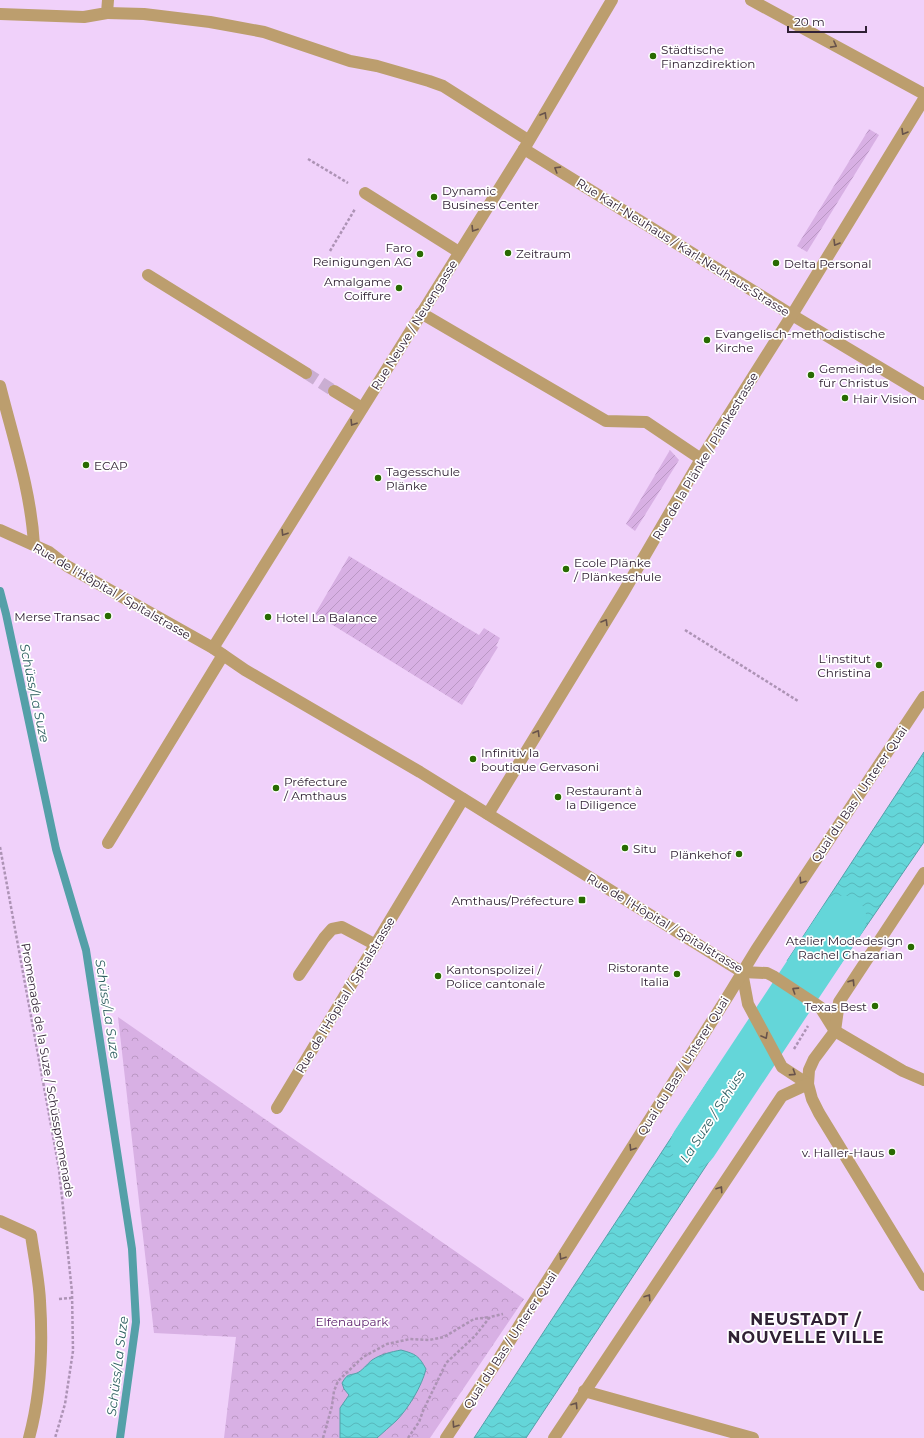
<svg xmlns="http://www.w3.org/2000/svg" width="924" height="1438" font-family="Montserrat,sans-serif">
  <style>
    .park { fill: url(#park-crowns) }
    .garden { fill: url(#garden-furrows) }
    .water { fill: url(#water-waves); stroke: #54a0a8 }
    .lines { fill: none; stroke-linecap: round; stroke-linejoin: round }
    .stream { stroke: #54a0a8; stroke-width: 8 }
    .river { stroke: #64d6d9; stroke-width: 47 }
    .street-tunnel { stroke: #caaed2; stroke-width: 12; stroke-dasharray: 12 6; stroke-linecap: butt }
    .path { stroke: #ad93b5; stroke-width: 2.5; stroke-dasharray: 3 2; stroke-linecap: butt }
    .lane { stroke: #bc9e6e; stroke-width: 12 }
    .street { stroke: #bc9e6e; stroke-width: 12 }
    .oneway { stroke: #68534b }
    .poi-dot { fill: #286b01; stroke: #fff; stroke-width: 1.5 }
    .labels { text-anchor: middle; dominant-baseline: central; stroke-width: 3.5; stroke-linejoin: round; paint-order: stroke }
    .poi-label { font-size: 12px; fill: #302134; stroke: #fff; text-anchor: start }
    .street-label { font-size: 12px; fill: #302134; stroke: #fff }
    .park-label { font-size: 12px; fill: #602570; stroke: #fff }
    .water-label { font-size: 13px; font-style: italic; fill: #2d5e60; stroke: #fff }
    .district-label { font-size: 16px; font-weight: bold; letter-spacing: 1px; fill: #302134; stroke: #fff }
  </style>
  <defs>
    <pattern id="park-crowns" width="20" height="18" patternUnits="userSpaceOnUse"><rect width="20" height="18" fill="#d8b0e4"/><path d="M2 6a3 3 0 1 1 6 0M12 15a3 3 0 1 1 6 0" fill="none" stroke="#ba97c4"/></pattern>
    <pattern id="garden-furrows" width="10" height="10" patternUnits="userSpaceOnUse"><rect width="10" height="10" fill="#d8b0e4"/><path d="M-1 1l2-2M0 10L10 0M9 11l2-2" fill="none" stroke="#ba97c4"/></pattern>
    <pattern id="water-waves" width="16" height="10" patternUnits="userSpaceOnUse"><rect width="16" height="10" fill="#64d6d9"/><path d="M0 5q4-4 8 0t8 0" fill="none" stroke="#57b7bb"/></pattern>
  </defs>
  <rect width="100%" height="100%" fill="#f0d1fa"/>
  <polygon class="park" points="118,1017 524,1299 430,1438 224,1438 236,1337 154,1333"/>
  <g class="garden">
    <polygon points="869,129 879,135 807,252 797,246"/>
    <polygon points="670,450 679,460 635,531 626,524"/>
    <polygon points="349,556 479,635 484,628 500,638 496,646 498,647 462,705 315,614"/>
  </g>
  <g class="water">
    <polygon points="924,752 924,842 826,985 787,961"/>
    <polygon points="711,1077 749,1101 526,1438 474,1438"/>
    <path d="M401,1350C416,1354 419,1356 426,1369C422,1386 408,1409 396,1421C390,1427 383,1432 377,1438H340V1408L349,1395L344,1389L342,1383C348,1373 348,1376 357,1373C362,1371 367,1364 372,1360C381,1354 391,1352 401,1350Z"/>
  </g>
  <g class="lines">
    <polyline class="stream" points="0,591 6,614 56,849 86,950 132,1249 136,1322 120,1438"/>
    <polyline class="river" points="694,1144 843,919"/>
    <polyline class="street-tunnel" points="306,373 334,391"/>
    <g class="path">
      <polyline points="308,159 348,183"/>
      <polyline points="330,251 355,209"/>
      <polyline points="685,630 798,701"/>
      <polyline points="0,847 59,1169 72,1292 73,1351 65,1404 55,1438"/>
      <polyline points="794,1049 808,1026"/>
      <polyline points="59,1299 71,1298"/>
      <polyline points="323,1438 332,1406 334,1391 338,1381 363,1357 387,1344 410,1339 429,1340 444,1337 474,1319 490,1317"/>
      <polyline points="408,1438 419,1422 423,1411 446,1363 475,1336 490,1317 503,1314"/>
    </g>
    <g class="lane">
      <polyline points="0,14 84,17 107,13 108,0"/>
      <polyline points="365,193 459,252"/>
      <polyline points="421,313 606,421 646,422 701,459"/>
      <path d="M0,386C13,438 31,491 34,545"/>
      <polyline points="108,843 223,655"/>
      <polyline points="299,975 324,938 332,929 342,927 376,945"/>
      <polyline points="277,1108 463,799"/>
    </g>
    <g class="street">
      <polyline points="751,0 924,94"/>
      <polyline points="107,13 144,14 210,22 264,32 350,61 377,66 429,81 443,86 528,140"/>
      <polyline points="524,149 792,315 924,394"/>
      <polyline points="148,275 306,373"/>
      <polyline points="334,391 362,408"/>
      <polyline points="0,530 49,552 67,566 213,648 245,670 420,772 742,972 767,973 773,976 820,1007 835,1031 903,1071 924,1080"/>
      <polyline points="213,648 524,149 612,0"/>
      <polyline points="488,814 623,593 701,459 792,315 924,99"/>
      <polyline points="924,873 839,1002 835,1031 814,1059 809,1070 808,1084 812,1099 819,1113 924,1285"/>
      <polyline points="742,972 748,1004 782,1067 808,1084"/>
      <path d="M0,1221L31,1235C34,1257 39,1279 40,1301C43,1347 41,1394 29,1438"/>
      <polyline points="584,1391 753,1438"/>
      <polyline points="446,1438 500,1357 530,1308 728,996 756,950 924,697"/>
      <polyline points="554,1438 782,1096 808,1084"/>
    </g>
  </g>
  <defs><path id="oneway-chevron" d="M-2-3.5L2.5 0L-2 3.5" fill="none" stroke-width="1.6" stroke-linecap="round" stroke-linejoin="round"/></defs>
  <g class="oneway">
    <use href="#oneway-chevron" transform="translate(834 45) rotate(28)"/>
    <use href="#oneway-chevron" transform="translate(544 115) rotate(-59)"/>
    <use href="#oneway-chevron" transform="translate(904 132) rotate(121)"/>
    <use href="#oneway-chevron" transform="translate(557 169) rotate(-148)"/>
    <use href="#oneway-chevron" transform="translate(474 229) rotate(122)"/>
    <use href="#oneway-chevron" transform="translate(836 243) rotate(121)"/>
    <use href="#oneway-chevron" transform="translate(353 423) rotate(122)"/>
    <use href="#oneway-chevron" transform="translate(284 533) rotate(122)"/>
    <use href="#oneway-chevron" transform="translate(605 622) rotate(-59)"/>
    <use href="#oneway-chevron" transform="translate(537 733) rotate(-59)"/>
    <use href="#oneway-chevron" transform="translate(802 881) rotate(124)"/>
    <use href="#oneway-chevron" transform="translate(852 982) rotate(-57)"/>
    <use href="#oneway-chevron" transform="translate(795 990) rotate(-147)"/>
    <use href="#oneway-chevron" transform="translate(765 1036) rotate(61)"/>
    <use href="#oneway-chevron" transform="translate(793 1073) rotate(33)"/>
    <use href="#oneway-chevron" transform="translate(632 1148) rotate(122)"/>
    <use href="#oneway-chevron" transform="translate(720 1189) rotate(-56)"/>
    <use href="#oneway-chevron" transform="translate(562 1257) rotate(122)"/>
    <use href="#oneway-chevron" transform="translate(648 1297) rotate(-56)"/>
    <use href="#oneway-chevron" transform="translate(575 1405) rotate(-57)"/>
    <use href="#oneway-chevron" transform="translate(455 1425) rotate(124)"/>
  </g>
  <g class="poi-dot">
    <circle cx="653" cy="56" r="4"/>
    <circle cx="434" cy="197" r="4"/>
    <circle cx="508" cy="253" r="4"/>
    <circle cx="420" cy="254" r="4"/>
    <circle cx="776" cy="263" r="4"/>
    <circle cx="399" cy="288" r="4"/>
    <circle cx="707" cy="340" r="4"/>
    <circle cx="811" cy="375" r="4"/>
    <circle cx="845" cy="398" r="4"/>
    <circle cx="86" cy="465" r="4"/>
    <circle cx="378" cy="478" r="4"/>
    <circle cx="566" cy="569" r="4"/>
    <circle cx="108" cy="616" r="4"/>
    <circle cx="268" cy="617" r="4"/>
    <circle cx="879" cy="665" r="4"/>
    <circle cx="473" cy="759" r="4"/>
    <circle cx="276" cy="788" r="4"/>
    <circle cx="558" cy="797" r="4"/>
    <circle cx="625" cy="848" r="4"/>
    <circle cx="739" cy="854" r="4"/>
    <rect x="578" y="896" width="8" height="8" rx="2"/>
    <circle cx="911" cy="947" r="4"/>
    <circle cx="677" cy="974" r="4"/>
    <circle cx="438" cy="976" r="4"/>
    <circle cx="875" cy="1006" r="4"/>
    <circle cx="892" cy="1152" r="4"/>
  </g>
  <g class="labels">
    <g class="poi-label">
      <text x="661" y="49">Städtische<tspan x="661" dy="14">Finanzdirektion</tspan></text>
      <text x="442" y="190">Dynamic<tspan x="442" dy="14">Business Center</tspan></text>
      <text x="412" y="247" text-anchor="end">Faro<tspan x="412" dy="14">Reinigungen AG</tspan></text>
      <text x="516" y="253">Zeitraum</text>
      <text x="784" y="263">Delta Personal</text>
      <text x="391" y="281" text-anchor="end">Amalgame<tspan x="391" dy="14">Coiffure</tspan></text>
      <text x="715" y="333">Evangelisch-methodistische<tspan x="715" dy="14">Kirche</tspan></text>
      <text x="819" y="368">Gemeinde<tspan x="819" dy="14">für Christus</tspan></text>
      <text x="853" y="398">Hair Vision</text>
      <text x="94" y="465">ECAP</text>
      <text x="386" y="471">Tagesschule<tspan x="386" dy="14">Plänke</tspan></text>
      <text x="574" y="562">Ecole Plänke<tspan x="574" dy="14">/ Plänkeschule</tspan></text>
      <text x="100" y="616" text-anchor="end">Merse Transac</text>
      <text x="276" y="617">Hotel La Balance</text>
      <text x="871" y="658" text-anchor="end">L'institut<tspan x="871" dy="14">Christina</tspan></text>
      <text x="481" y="752">Infinitiv la<tspan x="481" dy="14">boutique Gervasoni</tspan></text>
      <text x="284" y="781">Préfecture<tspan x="284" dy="14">/ Amthaus</tspan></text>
      <text x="566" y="790">Restaurant à<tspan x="566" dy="14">la Diligence</tspan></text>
      <text x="633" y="848">Situ</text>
      <text x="731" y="854" text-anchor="end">Plänkehof</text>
      <text x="574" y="900" text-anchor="end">Amthaus/Préfecture</text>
      <text x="903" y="940" text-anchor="end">Atelier Modedesign<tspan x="903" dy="14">Rachel Ghazarian</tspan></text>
      <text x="669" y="967" text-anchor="end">Ristorante<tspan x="669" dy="14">Italia</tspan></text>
      <text x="446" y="969">Kantonspolizei /<tspan x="446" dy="14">Police cantonale</tspan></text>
      <text x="867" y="1006" text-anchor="end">Texas Best</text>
      <text x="884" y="1152" text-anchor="end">v. Haller-Haus</text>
    </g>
    <g class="street-label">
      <text transform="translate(683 247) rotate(32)">Rue Karl-Neuhaus / Karl-Neuhaus-Strasse</text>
      <text transform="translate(414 325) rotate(-58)">Rue Neuve / Neuengasse</text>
      <text transform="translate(705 456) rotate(-59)">Rue de la Plänke / Plänkestrasse</text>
      <text transform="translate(112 591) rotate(30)">Rue de l'Hôpital / Spitalstrasse</text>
      <text transform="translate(859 794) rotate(-56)">Quai du Bas / Unterer Quai</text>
      <text transform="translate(665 923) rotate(31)">Rue de l'Hôpital / Spitalstrasse</text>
      <text transform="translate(345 995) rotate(-59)">Rue de l'Hôpital / Spitalstrasse</text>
      <text transform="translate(683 1066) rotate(-58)">Quai du Bas / Unterer Quai</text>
      <text transform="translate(48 1070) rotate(80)">Promenade de la Suze / Schüsspromenade</text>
      <text transform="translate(510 1340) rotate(-57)">Quai du Bas / Unterer Quai</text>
    </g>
    <g class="park-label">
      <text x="352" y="1321">Elfenaupark</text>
    </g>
    <g class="water-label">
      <text transform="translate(35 693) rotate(78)">Schüss/La Suze</text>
      <text transform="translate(108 1009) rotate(81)">Schüss/La Suze</text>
      <text transform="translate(712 1116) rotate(-57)">La Suze / Schüss</text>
      <text transform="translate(117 1366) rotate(-83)">Schüss/La Suze</text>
    </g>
    <g class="district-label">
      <text x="806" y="1319">NEUSTADT /<tspan x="806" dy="18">NOUVELLE VILLE</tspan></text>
    </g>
  </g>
  <path d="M788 26v6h78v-6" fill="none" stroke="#302134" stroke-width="2"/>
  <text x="794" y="26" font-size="12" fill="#302134" stroke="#ffffff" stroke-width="3" paint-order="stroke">20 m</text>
</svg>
